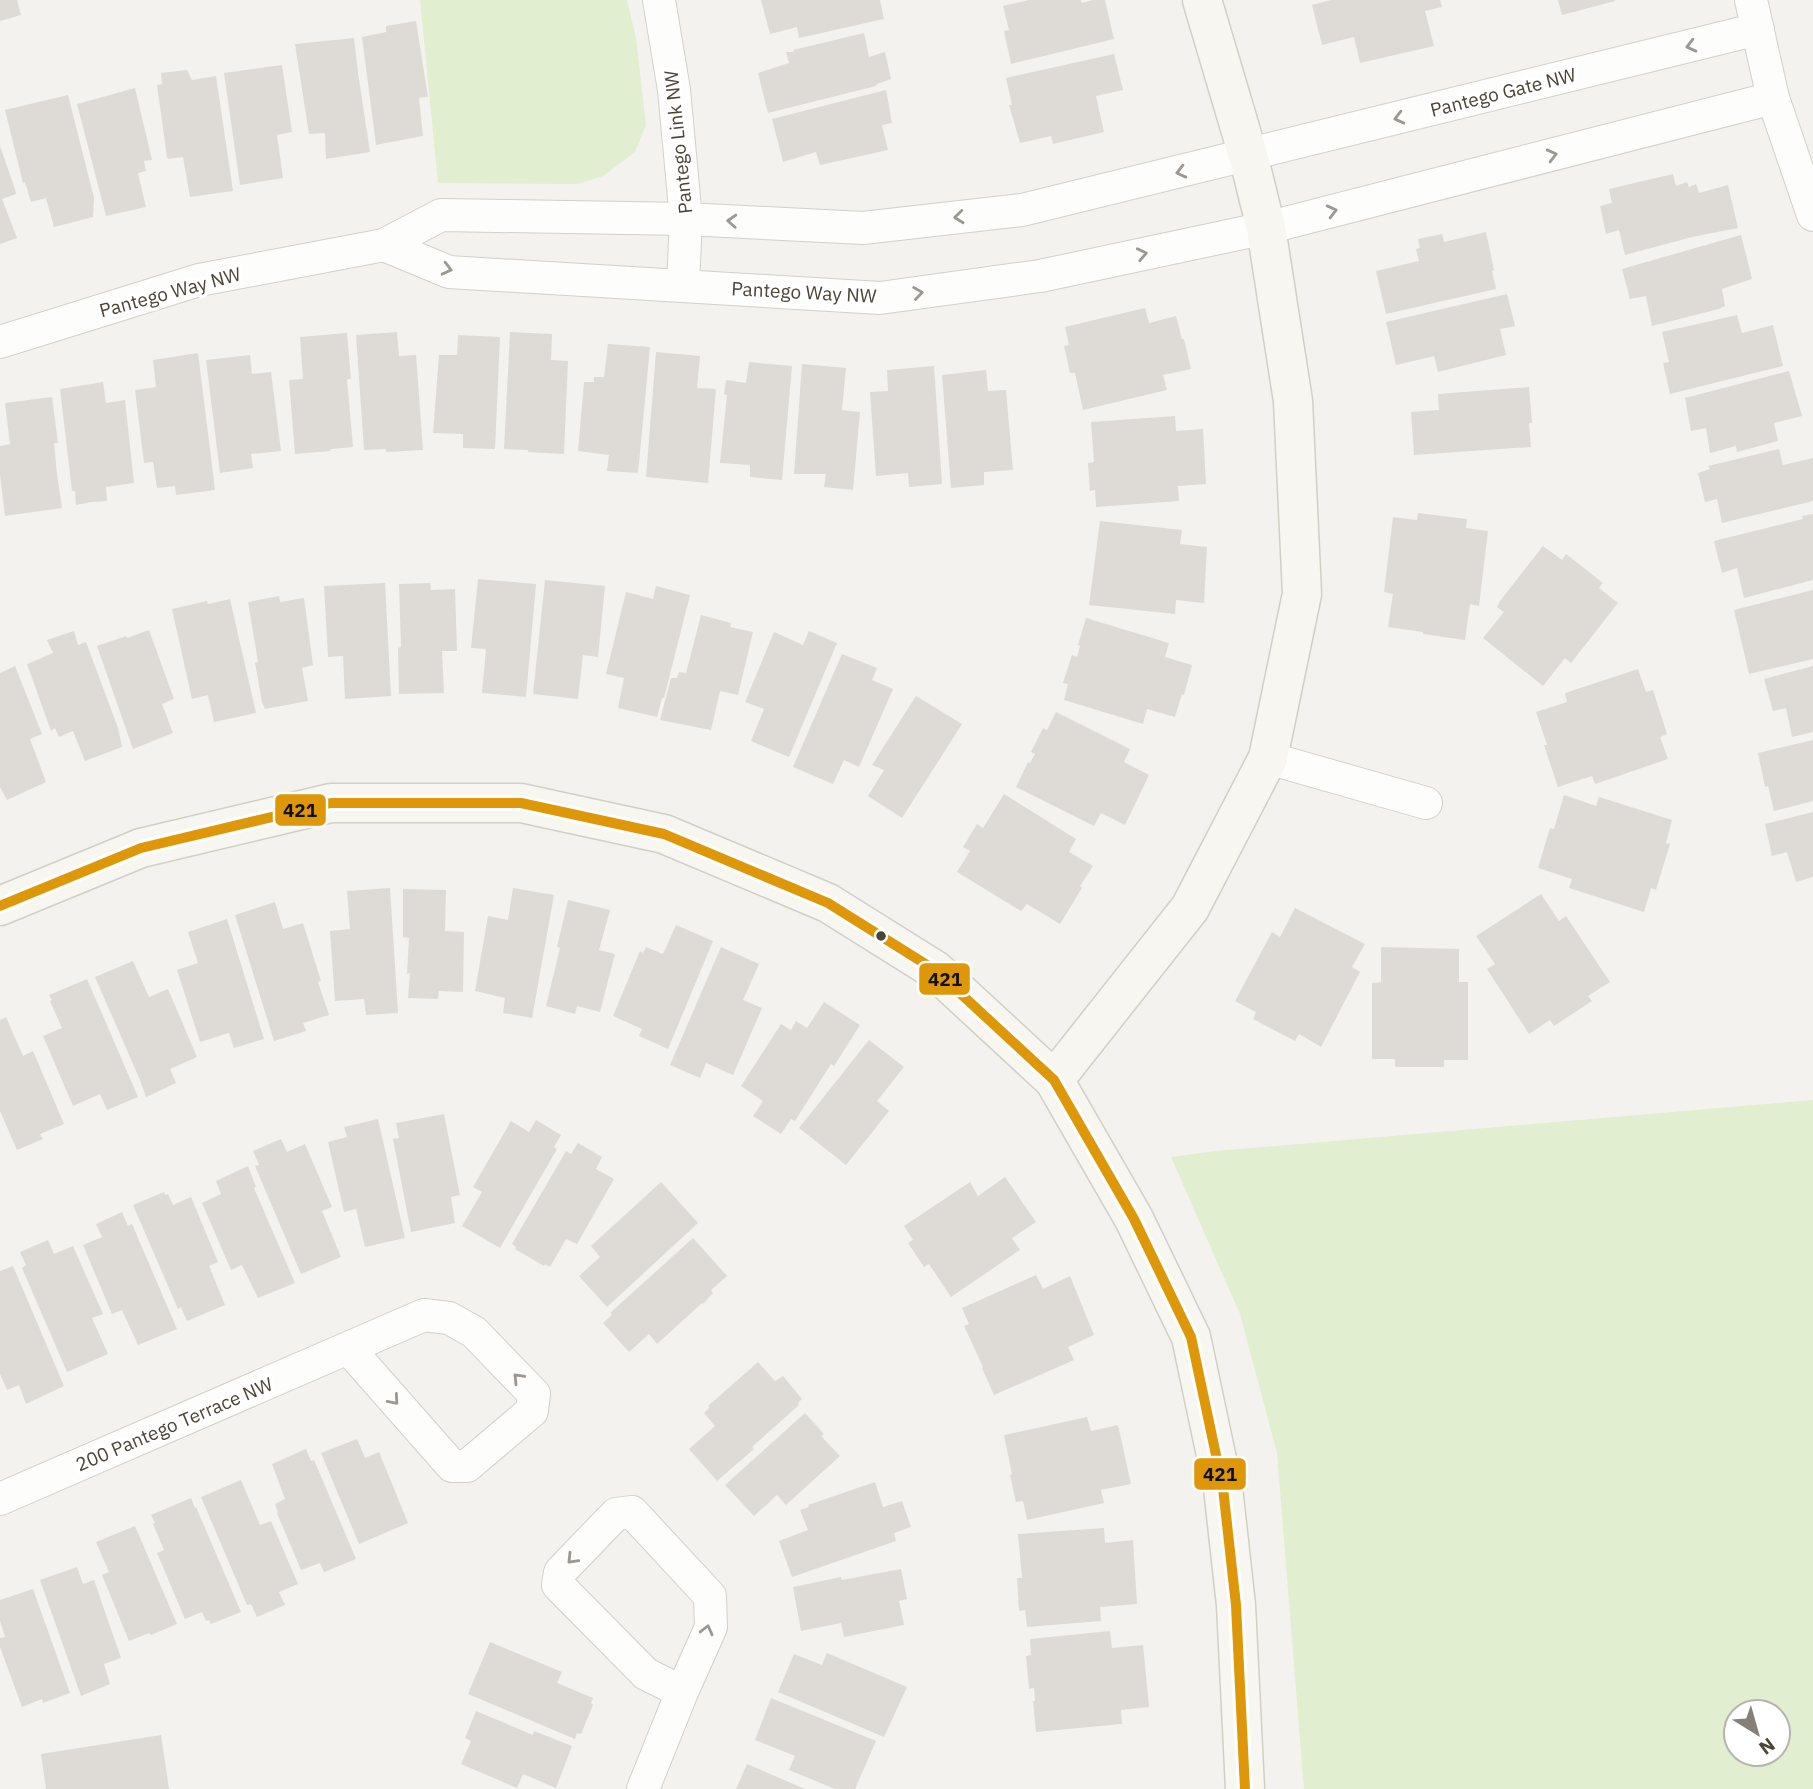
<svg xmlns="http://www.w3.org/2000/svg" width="1813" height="1789" font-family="'IBM Plex Sans',sans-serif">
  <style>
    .green { fill: #e1eecf; fill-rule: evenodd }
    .building { fill: #dedbd6 }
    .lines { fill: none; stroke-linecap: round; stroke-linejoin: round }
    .street-casing { stroke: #d2d0cb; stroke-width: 34 }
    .secondary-casing { stroke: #d3cfc5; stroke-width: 41 }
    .street { stroke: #fdfdfc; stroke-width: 32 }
    .secondary { stroke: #f7f6f1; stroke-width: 38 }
    .bus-1-casing { stroke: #fff; stroke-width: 16 }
    .bus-1 { stroke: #dd9709; stroke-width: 10 }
    .oneway { stroke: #9b9791 }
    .bus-dot { fill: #4b4439; stroke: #fff; stroke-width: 2.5 }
    .labels { text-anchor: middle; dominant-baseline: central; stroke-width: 7; stroke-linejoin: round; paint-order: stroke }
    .street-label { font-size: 19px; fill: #4b4439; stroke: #fff }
    .line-badge { stroke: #fff; stroke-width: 2.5 }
    .pale-badge-label { font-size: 19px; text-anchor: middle; font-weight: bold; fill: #111 }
  </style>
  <rect width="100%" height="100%" fill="#f4f2ee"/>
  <g class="green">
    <polygon points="420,0 627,0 636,38 646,125 635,152 603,176 578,184 438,183"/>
    <path d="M1813,1100V1789H1304L1277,1453L1240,1314L1171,1157L1216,1151ZM1736,1712H1778V1754H1736Z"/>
  </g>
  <g class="building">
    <polygon points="0,0 17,0 21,15 0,21"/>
    <polygon points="761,0 880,0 884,19 799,38 797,27 770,34"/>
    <polygon points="1029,0 1081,0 1082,3 1093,0 1105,0 1114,39 1011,64 1004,31 1009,30 1003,6"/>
    <polygon points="1331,0 1440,0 1442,7 1425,11 1434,46 1360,63 1354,37 1322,45 1312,5"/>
    <polygon points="1558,0 1614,0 1615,1 1562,15"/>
    <polygon points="416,21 428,97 419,98 423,136 376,145 362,37 386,32 386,26"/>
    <polygon points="864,33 869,57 885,52 891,79 877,84 876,86 768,113 758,73 789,63 786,52 794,52 793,50"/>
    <polygon points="354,38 358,73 370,152 326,159 325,133 309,134 295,44"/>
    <polygon points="1114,54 1123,90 1096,96 1104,132 1053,144 1051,136 1020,143 1009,105 1012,105 1006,78"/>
    <polygon points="282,65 292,132 277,135 283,178 240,185 224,73"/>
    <polygon points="187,70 192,80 216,76 233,191 190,197 183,157 168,159 167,157 157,85 162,84 161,73"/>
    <polygon points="135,88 152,160 144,161 146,171 138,173 146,207 106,216 77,104"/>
    <polygon points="886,90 892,123 882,125 888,150 820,165 816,152 783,162 772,119"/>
    <polygon points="68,95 94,198 93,217 54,227 46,198 31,202 25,182 23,183 5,110"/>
    <polygon points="0,146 15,189 16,194 2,199 17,238 0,244"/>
    <polygon points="1673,174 1676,186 1687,182 1689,187 1696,184 1699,193 1728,185 1738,228 1692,237 1625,255 1619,230 1606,234 1600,206 1612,203 1609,189"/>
    <polygon points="1486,232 1494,270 1492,271 1496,289 1386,314 1376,271 1419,261 1416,249 1420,248 1418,239 1442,234 1444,242"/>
    <polygon points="1741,235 1752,279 1722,289 1725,306 1719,309 1652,326 1646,296 1630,299 1622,269"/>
    <polygon points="1507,294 1515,326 1500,329 1506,355 1438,372 1434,356 1396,365 1386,322"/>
    <polygon points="1145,308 1149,323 1176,316 1182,339 1184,339 1191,369 1163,375 1167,390 1083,410 1075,373 1070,373 1064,346 1069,345 1065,327"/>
    <polygon points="1737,315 1742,333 1773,325 1783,366 1670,394 1663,363 1669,362 1662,332"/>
    <polygon points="397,332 399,356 416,355 423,450 386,452 386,449 364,450 356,335"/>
    <polygon points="510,332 552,334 551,360 568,361 564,454 528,452 528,450 504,449"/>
    <polygon points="347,333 351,379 347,379 353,447 331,449 330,451 295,454 289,380 303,379 300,337"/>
    <polygon points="458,335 500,337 495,449 463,448 463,434 433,433 439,355 457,355"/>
    <polygon points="608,344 650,347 638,473 607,471 609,455 578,451 584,382 594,382 594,377 604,377"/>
    <polygon points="656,352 700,356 697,388 716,389 708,483 646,477"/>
    <polygon points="198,353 215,490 176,495 175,486 157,488 153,462 144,463 135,390 156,387 153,360"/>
    <polygon points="250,355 252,374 271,372 281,451 251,454 253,468 220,473 206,360"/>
    <polygon points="749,362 792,366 782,480 750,477 750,465 720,463 727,395 724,394 726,380 746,383"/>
    <polygon points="802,364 846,368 842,410 860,412 853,490 824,487 826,474 794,474"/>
    <polygon points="934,366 942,484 909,487 908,473 876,476 870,392 888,391 887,370"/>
    <polygon points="986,370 988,391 1006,390 1013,470 984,472 984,485 951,488 942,375"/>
    <polygon points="1789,371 1802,416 1774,423 1778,441 1737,452 1736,446 1710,453 1706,428 1691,431 1685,398"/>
    <polygon points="103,382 106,403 125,400 134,483 106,487 107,501 91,502 76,505 75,491 72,491 60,389"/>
    <polygon points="1529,387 1532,423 1529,423 1531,447 1414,455 1411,412 1439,410 1438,394"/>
    <polygon points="52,397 58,443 54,443 57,474 62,508 5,516 0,475 0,446 10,444 5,403"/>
    <polygon points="1175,416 1176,431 1203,429 1206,484 1178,486 1179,501 1096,507 1095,490 1090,491 1088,463 1094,462 1091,422"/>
    <polygon points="1779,449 1783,465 1813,458 1813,501 1722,523 1717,499 1705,502 1698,473 1710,469 1708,466"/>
    <polygon points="1418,513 1467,519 1466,528 1488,531 1479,606 1470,604 1465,640 1423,634 1423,632 1388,627 1393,594 1384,592 1393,517 1417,520"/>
    <polygon points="1813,514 1813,580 1744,598 1737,568 1722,573 1714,541 1803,519 1802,516"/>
    <polygon points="1100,521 1182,530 1180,544 1207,547 1204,603 1176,600 1175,614 1089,605"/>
    <polygon points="1543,546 1562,560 1566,554 1603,583 1599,588 1618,603 1571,663 1565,658 1543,686 1483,638 1504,612 1497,607 1500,601"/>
    <polygon points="478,579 536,584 526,697 482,693 486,649 471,648"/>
    <polygon points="545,580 605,586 598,657 583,655 578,699 533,694"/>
    <polygon points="385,583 391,696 345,699 343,656 328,657 324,586"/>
    <polygon points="430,583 431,590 455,589 457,651 442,651 444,693 399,694 398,648 401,647 399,584"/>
    <polygon points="656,586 690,595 664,698 662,698 657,717 618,708 624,678 606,674 626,592 653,599"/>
    <polygon points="1813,590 1813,659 1749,674 1734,610"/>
    <polygon points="279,596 280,602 304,598 313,665 302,668 308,701 265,709 262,702 255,663 258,662 248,602"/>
    <polygon points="230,599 256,713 214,722 208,695 192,699 172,609 207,601 208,604"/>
    <polygon points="701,615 731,623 730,627 753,632 738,695 720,691 711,730 660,720 671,678 677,678 679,672 686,673"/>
    <polygon points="1086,618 1169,643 1165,657 1192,665 1184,695 1182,694 1175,717 1147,709 1143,724 1064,700 1068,684 1063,683 1072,655 1077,657 1080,646 1078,645"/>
    <polygon points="149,630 174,699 162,704 173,733 133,749 97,646 126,636 127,638"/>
    <polygon points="74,631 78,645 86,642 118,728 122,747 85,761 73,731 59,737 55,728 51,731 27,664 53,653 47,640"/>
    <polygon points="809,631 837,643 789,757 751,741 764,709 745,702 774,632 803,645"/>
    <polygon points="842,654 877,668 872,680 893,689 859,767 844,760 833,784 793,767"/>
    <polygon points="15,666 42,734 30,739 46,782 7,800 0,787 0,673"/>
    <polygon points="1813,666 1813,732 1792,737 1786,708 1773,711 1764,679"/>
    <polygon points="1638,669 1646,692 1653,690 1667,734 1660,737 1668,759 1595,784 1592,776 1558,787 1544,745 1547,745 1536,712 1567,702 1565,693"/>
    <polygon points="916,696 962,724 902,818 868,796 884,770 872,765"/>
    <polygon points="1056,712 1130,749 1124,762 1149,775 1125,825 1101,813 1094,826 1016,787 1028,762 1030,763 1035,754 1031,752 1043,728 1047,730"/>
    <polygon points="1813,740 1813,801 1774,811 1768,786 1765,787 1758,753"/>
    <polygon points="1004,794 1076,839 1069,852 1093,866 1080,886 1082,888 1060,924 1027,904 1021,911 957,872 970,851 963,847 977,824 983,828"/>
    <polygon points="1564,795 1596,806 1599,797 1672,820 1666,843 1670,844 1656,890 1651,888 1644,912 1569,888 1572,879 1538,868 1550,828 1554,829"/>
    <polygon points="1813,812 1813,877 1796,882 1787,852 1772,856 1765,824"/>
    <polygon points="390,888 398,1013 366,1015 364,999 335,1001 330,931 350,929 347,891"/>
    <polygon points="513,888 554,895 532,1018 503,1013 505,998 475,991 488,916 508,920"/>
    <polygon points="403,889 446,890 445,931 464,932 463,992 439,991 438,999 408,998 410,973 407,974 409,938 403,937"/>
    <polygon points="1541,894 1559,921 1566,916 1610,982 1588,996 1592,1001 1554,1026 1550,1020 1529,1034 1487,969 1495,964 1476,936"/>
    <polygon points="568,900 610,910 599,950 615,954 600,1012 577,1006 575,1014 546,1006 560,948 557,947"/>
    <polygon points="275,902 283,929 303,923 321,981 318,982 329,1015 303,1023 306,1031 274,1041 235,915"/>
    <polygon points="1295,908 1365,944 1352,967 1360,972 1321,1047 1299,1034 1295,1041 1253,1019 1256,1012 1235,1001 1272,932 1280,937"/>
    <polygon points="227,919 264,1039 234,1048 229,1033 200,1042 177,970 198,963 188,932"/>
    <polygon points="676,925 713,941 668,1049 639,1036 642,1029 613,1016 640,951 643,953 646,947 663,954"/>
    <polygon points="721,947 759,964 743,1000 762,1008 733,1075 706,1063 700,1078 670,1065"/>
    <polygon points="1381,947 1459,949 1459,982 1468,982 1468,1060 1444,1060 1444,1067 1395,1067 1395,1059 1372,1059 1372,983 1381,982"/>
    <polygon points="133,961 149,997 168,989 197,1057 170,1069 176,1083 146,1097 140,1080 95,977"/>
    <polygon points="87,979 138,1097 107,1110 100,1094 73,1106 43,1036 62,1028 50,1001 52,1000 49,995"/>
    <polygon points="824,1002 860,1025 834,1066 831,1064 795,1121 791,1119 781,1134 753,1116 763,1101 741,1086 781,1024 791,1030 796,1021 807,1028"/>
    <polygon points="6,1017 23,1056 33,1051 64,1124 40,1134 43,1139 17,1150 0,1111 0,1020"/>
    <polygon points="869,1040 904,1067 877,1101 889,1111 846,1165 799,1128"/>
    <polygon points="444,1114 460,1195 451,1197 455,1223 411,1232 393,1139 399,1138 396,1123"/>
    <polygon points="378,1119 405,1238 365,1247 356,1209 344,1212 328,1142 347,1137 344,1127"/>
    <polygon points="536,1120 561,1135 554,1147 557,1149 500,1248 462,1226 482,1192 473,1187 511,1121 529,1132"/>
    <polygon points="281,1139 287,1152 305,1144 332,1207 322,1211 341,1257 301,1274 255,1166 259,1165 253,1151"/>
    <polygon points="578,1143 602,1157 596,1169 614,1179 577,1244 566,1239 550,1267 545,1264 544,1266 515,1249 516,1247 512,1244 566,1151 571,1154"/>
    <polygon points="248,1166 256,1187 254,1188 295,1283 258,1298 242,1265 231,1270 202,1203 221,1194 216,1181"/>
    <polygon points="1005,1177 1036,1222 1012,1238 1020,1250 951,1297 929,1264 924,1267 908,1243 913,1240 904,1226 970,1182 978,1196"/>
    <polygon points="661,1182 698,1223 607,1307 579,1276 600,1257 591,1246"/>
    <polygon points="164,1192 165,1195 168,1194 173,1205 191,1197 218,1262 209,1266 225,1305 187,1321 181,1307 178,1309 133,1205"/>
    <polygon points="122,1212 128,1226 132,1224 177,1329 138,1345 122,1310 112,1314 83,1245 102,1237 96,1224"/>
    <polygon points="693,1238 727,1276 711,1290 713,1293 703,1304 702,1303 657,1344 649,1334 629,1352 603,1323 612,1315 610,1313"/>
    <polygon points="48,1240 54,1254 73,1246 103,1314 92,1318 108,1354 67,1372 22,1268 26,1265 20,1252"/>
    <polygon points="13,1266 64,1386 26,1404 19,1385 7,1390 0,1374 0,1271"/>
    <polygon points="1036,1275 1043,1289 1070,1276 1094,1335 1068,1347 1074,1360 994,1395 982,1368 983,1367 964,1326 969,1324 962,1308"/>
    <polygon points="758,1362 775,1381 783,1376 802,1399 798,1403 799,1405 752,1447 754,1449 717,1481 689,1449 715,1426 704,1413 710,1407 708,1406"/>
    <polygon points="805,1413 824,1434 821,1436 840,1456 786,1505 777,1495 754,1516 725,1485"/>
    <polygon points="1087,1417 1091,1431 1118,1425 1131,1484 1101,1490 1104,1503 1027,1520 1023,1501 1016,1502 1010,1475 1012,1474 1004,1435"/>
    <polygon points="357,1439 365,1458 379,1452 408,1523 359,1544 321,1453"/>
    <polygon points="306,1449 311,1461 314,1460 356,1559 324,1572 320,1563 301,1570 277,1513 278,1513 275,1504 285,1499 272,1464"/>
    <polygon points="241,1480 260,1525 271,1521 298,1584 279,1592 285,1605 257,1617 251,1604 247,1605 201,1497"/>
    <polygon points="875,1482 883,1507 902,1501 911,1527 894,1533 896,1541 792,1577 779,1541 808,1530 800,1510 809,1507 808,1505"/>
    <polygon points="191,1498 195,1508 196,1507 241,1612 211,1624 209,1620 206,1621 202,1612 185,1619 157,1553 164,1550 153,1524 155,1523 151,1515"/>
    <polygon points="135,1526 177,1624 151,1635 149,1633 129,1641 102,1575 109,1572 96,1542"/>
    <polygon points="1104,1528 1105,1543 1133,1540 1137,1604 1100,1607 1101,1621 1027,1627 1025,1610 1019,1611 1017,1578 1022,1578 1018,1534"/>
    <polygon points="77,1567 83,1584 94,1580 121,1658 104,1664 110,1684 81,1696 40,1580"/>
    <polygon points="901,1569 907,1599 899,1601 904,1625 844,1637 841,1623 801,1631 793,1587 841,1577 842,1580"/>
    <polygon points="33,1589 70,1693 43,1703 42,1699 22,1707 0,1647 0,1638 5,1637 0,1621 0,1600"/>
    <polygon points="1110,1631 1112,1648 1143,1645 1149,1707 1121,1710 1122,1724 1036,1732 1033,1701 1035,1701 1034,1688 1029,1689 1026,1656 1031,1655 1030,1639"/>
    <polygon points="490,1642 562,1672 557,1683 593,1698 591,1703 593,1705 581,1734 577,1733 575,1739 468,1694"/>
    <polygon points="827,1653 907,1687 884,1737 778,1692 794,1654 822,1665"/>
    <polygon points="771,1698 876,1741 855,1789 835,1789 789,1770 795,1756 755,1740"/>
    <polygon points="476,1711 533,1735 534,1731 572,1746 556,1788 523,1774 517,1788 461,1764 471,1741 465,1738"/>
    <polygon points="161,1735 169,1789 46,1789 41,1754"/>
    <polygon points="747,1764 805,1789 736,1789"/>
  </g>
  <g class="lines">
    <g class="street-casing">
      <g id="street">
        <polyline points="659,0 674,90 686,219 683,285"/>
        <polyline points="1751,0 1773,98 1813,215"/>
        <polyline points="384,245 449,272 880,298 1040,276 1266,228 1773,98"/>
        <polyline points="0,342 199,280 384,245 441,215 686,219 863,228 1022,210 1758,29"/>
        <polyline points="1268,758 1426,803"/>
        <polyline points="0,1499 424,1315 449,1318 474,1332 534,1394 532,1411 467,1466 452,1466 349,1349"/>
        <polyline points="643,1789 682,1692 711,1627 710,1596 632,1512 616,1514 560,1572 558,1585 646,1674 682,1692"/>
      </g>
    </g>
    <g class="secondary-casing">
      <g id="secondary">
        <polyline points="0,906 141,848 331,803 521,803 664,834 828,903 935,970 1054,1080 1134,1219 1191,1337 1223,1488 1236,1605 1245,1789"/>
        <polyline points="1054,1080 1190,908 1268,758 1302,594 1293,401 1266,228 1248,155 1202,0"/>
      </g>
    </g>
    <use href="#street" class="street"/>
    <use href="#secondary" class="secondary"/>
    <g class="bus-1-casing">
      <polyline id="bus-1" points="0,906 141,848 331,803 521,803 664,834 828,903 935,970 1054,1080 1134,1219 1191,1337 1223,1488 1236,1605 1245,1789"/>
    </g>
    <use href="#bus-1" class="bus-1"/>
  </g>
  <defs><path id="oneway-chevron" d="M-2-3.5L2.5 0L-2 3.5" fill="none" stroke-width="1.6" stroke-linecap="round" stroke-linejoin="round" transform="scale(1.75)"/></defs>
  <g class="oneway">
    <use href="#oneway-chevron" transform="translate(1691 46) rotate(166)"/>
    <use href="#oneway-chevron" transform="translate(1399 118) rotate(166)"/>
    <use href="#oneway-chevron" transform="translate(1552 155) rotate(-14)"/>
    <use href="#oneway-chevron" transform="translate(1181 172) rotate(166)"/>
    <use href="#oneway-chevron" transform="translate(1332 211) rotate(-14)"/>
    <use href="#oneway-chevron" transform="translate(959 217) rotate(174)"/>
    <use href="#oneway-chevron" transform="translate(732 221) rotate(-177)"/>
    <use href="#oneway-chevron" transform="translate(1142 254) rotate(-12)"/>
    <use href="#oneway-chevron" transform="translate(447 269) rotate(14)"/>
    <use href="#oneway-chevron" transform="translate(918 293) rotate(-8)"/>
    <use href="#oneway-chevron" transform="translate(518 1378) rotate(-134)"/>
    <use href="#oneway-chevron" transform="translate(394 1400) rotate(49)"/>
    <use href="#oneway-chevron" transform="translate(572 1559) rotate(134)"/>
    <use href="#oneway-chevron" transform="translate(707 1630) rotate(-76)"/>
  </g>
  <circle class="bus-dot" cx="881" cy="936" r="6"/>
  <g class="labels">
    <g class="street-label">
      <text transform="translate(1503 92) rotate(-14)">Pantego Gate NW</text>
      <text transform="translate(678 142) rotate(-96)">Pantego Link NW</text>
      <text transform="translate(170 292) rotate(-15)">Pantego Way NW</text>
      <text transform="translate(804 292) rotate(3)">Pantego Way NW</text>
      <text transform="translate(174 1424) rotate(-23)">200 Pantego Terrace NW</text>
    </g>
  </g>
  <g class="line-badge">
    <rect x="274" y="793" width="53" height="34" rx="7" fill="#dd9709"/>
    <rect x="918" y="962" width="53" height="34" rx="7" fill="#dd9709"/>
    <rect x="1193" y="1457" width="54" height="34" rx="7" fill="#dd9709"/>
  </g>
  <g class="pale-badge-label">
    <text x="300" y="817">421</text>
    <text x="945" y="986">421</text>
    <text x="1220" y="1481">421</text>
  </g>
  <g transform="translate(1757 1733) rotate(143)"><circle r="33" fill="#ffffff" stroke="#b7b4b0" stroke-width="2"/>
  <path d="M0-5L12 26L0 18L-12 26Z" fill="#868178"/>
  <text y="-10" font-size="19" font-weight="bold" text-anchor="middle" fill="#4b4439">N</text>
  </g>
</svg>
